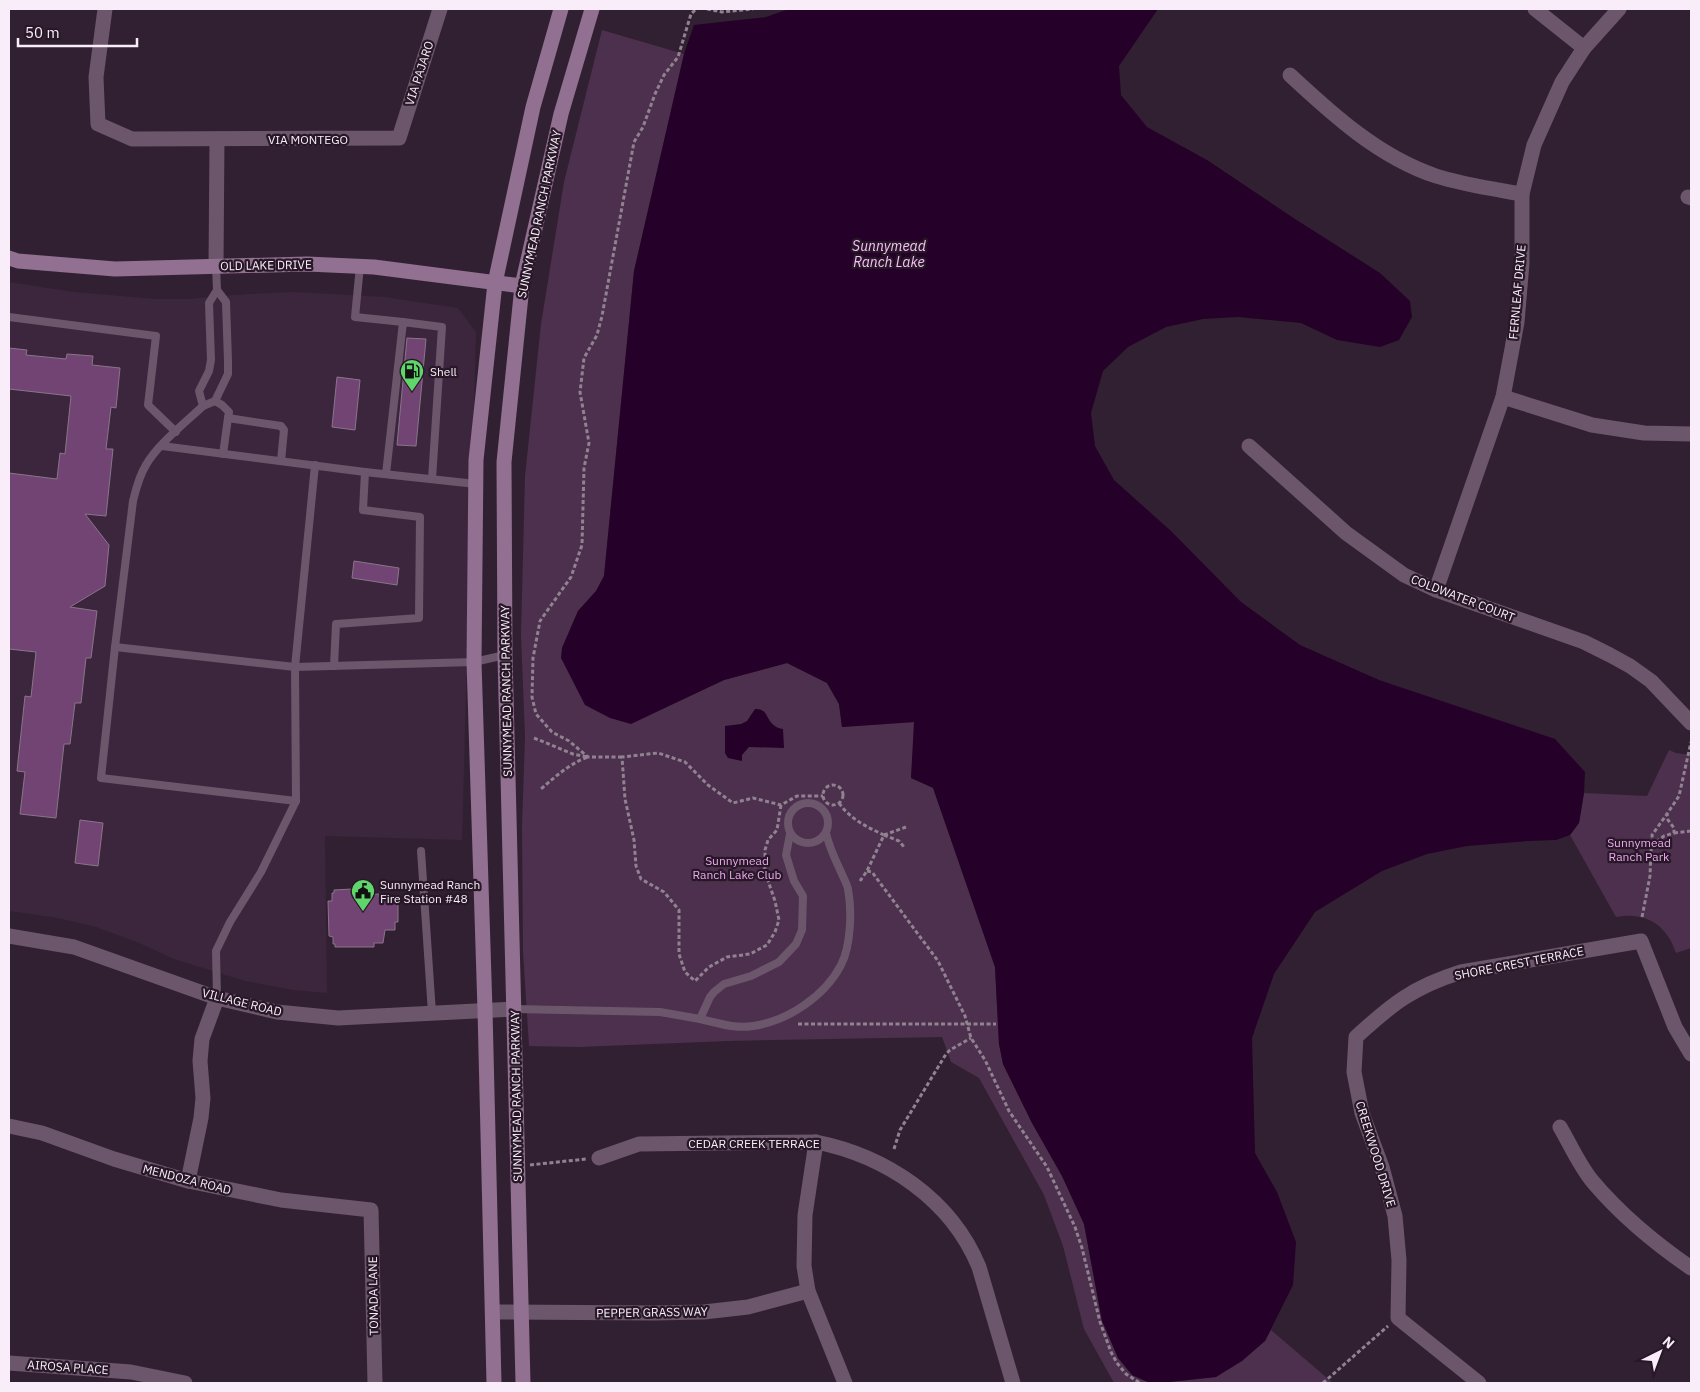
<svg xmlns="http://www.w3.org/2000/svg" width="1700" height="1392" font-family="'IBM Plex Sans',sans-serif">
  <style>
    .built { fill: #3c263d }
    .green { fill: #4c304d }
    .water { fill: #250028 }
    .building { fill: #724474; stroke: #897589 }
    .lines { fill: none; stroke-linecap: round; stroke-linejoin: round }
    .path { stroke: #908290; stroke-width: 3; stroke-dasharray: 4 2.5; stroke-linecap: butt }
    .lane { stroke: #6b566b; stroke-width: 8 }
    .street { stroke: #6b566b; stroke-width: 15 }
    .secondary { stroke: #917091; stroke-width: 15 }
    .labels { text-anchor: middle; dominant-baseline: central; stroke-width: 4.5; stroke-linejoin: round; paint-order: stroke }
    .street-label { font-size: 12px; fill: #f8edf8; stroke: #271727 }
    .poi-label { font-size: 12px; fill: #f8edf8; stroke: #271727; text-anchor: start }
    .park-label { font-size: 12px; fill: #eca8ef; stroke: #271727 }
    .water-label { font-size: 14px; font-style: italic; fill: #f9c1fb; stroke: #271727 }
  </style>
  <rect width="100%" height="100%" fill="#312031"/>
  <polygon class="built" points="9,282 74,292 156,299 187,299 247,294 295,292 384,297 458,308 476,332 462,840 325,836 327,993 293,990 245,981 174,959 139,943 96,927 58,918 9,911"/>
  <g class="green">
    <polygon points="602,30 684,54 634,271 604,576 596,591 578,611 562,648 631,723 724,680 787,663 827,683 839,704 842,727 915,722 911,778 933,787 995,967 999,1044 1003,1064 1032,1123 1062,1176 1084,1224 1102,1321 1132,1375 1150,1383 1114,1383 1084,1329 1063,1246 1044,1195 979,1078 951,1062 942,1037 728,1041 579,1047 529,1046 523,952 522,827 525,737 521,635 525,476 541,324 564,182"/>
    <path d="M1669,750L1676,753L1691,755V948L1676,953C1667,925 1646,911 1616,917L1570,835L1579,823L1584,793L1647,796Z"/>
    <polygon points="1271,1330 1333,1383 1160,1383 1216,1377 1265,1341"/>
  </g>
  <g class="water">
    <polygon points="789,9 1158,9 1119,66 1121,95 1147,127 1207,160 1295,219 1380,273 1410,301 1412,317 1399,340 1380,347 1337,340 1301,323 1238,317 1203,319 1166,327 1128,347 1103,371 1091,413 1095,446 1114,480 1171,531 1241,602 1300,645 1379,680 1555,739 1585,772 1584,793 1579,823 1570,835 1556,840 1528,841 1467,846 1427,854 1382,871 1315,912 1274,974 1252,1038 1255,1153 1277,1192 1296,1242 1293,1285 1265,1341 1242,1361 1216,1377 1160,1383 1150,1383 1132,1375 1118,1358 1102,1321 1084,1224 1062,1176 1032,1123 1003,1064 999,1044 995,967 933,788 911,778 914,722 842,727 839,704 827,683 787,663 724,680 631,724 610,718 585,705 561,658 562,648 578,611 596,591 604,576 634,271 684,54 694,25 766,17"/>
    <path d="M755,709C771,708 764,726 783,729L784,748L749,747L742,755V761L728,758L725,753V726L741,724L747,721Z"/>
  </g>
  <g class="building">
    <polygon points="407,338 426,339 416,446 397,445"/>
    <polygon points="9,348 27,350 26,355 66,359 67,354 93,356 92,365 120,368 116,408 111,407 106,449 113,449 106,516 85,514 109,545 105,586 70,607 97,611 91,658 86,658 81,703 75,703 70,744 64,744 56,818 20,814 25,772 17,771 25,696 31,697 36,652 9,649 9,473 57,479 60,453 65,454 71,396 9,389"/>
    <polygon points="337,377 360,380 355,430 332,427"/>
    <polygon points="354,561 399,568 397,585 352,578"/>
    <polygon points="80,820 103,823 98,866 75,863"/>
    <polygon points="352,889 352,893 357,893 357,895 379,894 379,897 387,897 387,900 398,900 398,922 395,922 395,930 385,930 383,943 374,943 374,947 335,947 335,944 333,944 333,937 329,936 328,901 332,901 332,893 334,893 334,890"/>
  </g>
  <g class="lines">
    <g class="path">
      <polyline points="707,9 722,12 753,9"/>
      <path d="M534,738L573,754L588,757C569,764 556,776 541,789"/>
      <polyline points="622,757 588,757 569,741 552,732 536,714 532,697 533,658 540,621 571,577 582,545 584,468 589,443 580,392 584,358 597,335 602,316 634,142 643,127 655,94 664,75 678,57 691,14 696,9"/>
      <circle cx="833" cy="795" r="10"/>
      <path d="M839,803C850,819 867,827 884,835L867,871L860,881"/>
      <polyline points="781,805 777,830 768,840 765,850 765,872 775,901 779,920 775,932 767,945 750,954 727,957 709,967 695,981 685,972 679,954 679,910 664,892 641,879 636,866 634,840 625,799 622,757 658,753 685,762 708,785 733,803 753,798 781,805 797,796 823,796"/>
      <polyline points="1674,833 1691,831"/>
      <polyline points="884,835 899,841 904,847"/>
      <polyline points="884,835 906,827"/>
      <polyline points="1653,844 1652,835 1667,814"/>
      <polyline points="867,871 872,872 938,961 965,1016 971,1038 985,1060 1009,1111 1047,1167 1075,1227 1082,1248 1100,1322 1111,1352 1117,1363 1126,1374 1140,1383"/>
      <polyline points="1642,917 1650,876 1651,849 1653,844 1664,836 1674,833 1674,828 1668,820 1667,814 1679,796 1691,742"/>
      <polyline points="798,1024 996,1024"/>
      <polyline points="894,1149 900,1130 946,1054 950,1050 971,1038"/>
      <polyline points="530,1165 586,1159"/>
      <polyline points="1323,1383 1388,1326"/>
    </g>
    <g class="lane">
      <polyline points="216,266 217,290 209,303 211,360 209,371 199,391 203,406 215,401 228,374 228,361 226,302 217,290"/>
      <polyline points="360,266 355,317 403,322"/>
      <polyline points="9,317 156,336 148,405 176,432"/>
      <polyline points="215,401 222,405 229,412 228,418 281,426 284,430 281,461"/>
      <path d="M203,406C186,422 157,445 146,465C139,476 136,489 133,501L115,647L295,667L474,662L505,655"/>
      <polyline points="162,446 365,472 476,484"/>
      <polyline points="223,454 228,418"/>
      <polyline points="386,474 403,322 442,327 432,479"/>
      <polyline points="115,647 101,778 296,801 295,667 315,465"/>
      <polyline points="334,666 336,624 419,618 420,517 363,510 365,472"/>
      <circle cx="808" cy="823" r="20"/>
      <path d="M790,834L786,855L794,881L803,896L802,930L796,944L779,962L751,976L724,984L714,992L710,997L700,1019C718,1023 735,1029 753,1026C788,1021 825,996 841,965C851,946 852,910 848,889C847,884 843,877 841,872C835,859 829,847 826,833"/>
      <polyline points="421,851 432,1013"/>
      <polyline points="217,998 216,951 230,922 261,872 296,801"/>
      <polyline points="514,1009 660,1012 700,1019"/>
    </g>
    <g class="street">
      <polyline points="105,9 96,77 98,124 132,139 399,138 440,9"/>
      <polyline points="1535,9 1584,48"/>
      <path d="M1290,75C1333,115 1379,157 1436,176C1464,185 1494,189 1522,194"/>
      <polyline points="1688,197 1691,198"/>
      <polyline points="216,266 217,139"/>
      <polyline points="1503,397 1592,425 1644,433 1691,434"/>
      <polyline points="1249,446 1346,533 1404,575 1436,590 1584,642 1610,655 1630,666 1651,681 1691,723"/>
      <polyline points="1436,590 1503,397 1517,322 1522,263 1522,194 1534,145 1562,82 1584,48 1619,9"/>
      <polyline points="9,936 74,947 217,998 277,1012 338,1018 514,1009"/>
      <polyline points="9,1126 42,1133 114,1159 188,1181 281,1200 371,1210 375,1383"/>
      <path d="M1560,1127C1570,1144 1580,1167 1593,1182C1621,1215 1656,1244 1691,1268"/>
      <polyline points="816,1142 805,1215 804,1266 808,1291 845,1383"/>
      <path d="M599,1158L639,1144L816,1142C886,1156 951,1199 979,1267L1013,1383"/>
      <polyline points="188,1181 201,1118 203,1098 200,1061 202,1039 217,998"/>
      <polyline points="493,1312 654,1313 704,1312 748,1307 808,1291"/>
      <polyline points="9,1363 131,1372 185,1383"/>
      <path d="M1479,1383L1398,1318L1399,1260L1395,1216L1382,1167L1362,1113L1354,1072L1356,1037C1392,1004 1413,987 1461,972L1641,941L1675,1027L1691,1054"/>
    </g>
    <g class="secondary">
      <polyline points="9,258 18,261 115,269 307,264 374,267 522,286"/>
      <polyline points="494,1383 485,1010 474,662 476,460 495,283 533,107 561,9"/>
      <polyline points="523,1383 505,655 504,462 522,286 561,114 592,9"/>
    </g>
  </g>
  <defs>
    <g id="fuel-pin" transform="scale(1.25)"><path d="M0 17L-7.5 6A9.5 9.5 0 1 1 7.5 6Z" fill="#5fd56b" stroke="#271727"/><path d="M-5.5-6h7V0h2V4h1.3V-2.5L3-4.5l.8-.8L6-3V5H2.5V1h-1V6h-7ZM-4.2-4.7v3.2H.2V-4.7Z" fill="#111"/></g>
    <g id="civic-pin" transform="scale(1.25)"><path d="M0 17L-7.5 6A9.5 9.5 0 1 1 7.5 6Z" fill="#5fd56b" stroke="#271727"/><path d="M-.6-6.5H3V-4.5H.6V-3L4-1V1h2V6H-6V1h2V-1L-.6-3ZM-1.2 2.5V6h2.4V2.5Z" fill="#111"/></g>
  </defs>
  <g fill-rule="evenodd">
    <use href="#fuel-pin" x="412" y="371"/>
    <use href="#civic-pin" x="363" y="891"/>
  </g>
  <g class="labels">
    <g class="street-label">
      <text transform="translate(419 73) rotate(-72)">VIA PAJARO</text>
      <text x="308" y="139">VIA MONTEGO</text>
      <text transform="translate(539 214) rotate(-78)">SUNNYMEAD RANCH PARKWAY</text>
      <text transform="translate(266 265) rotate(-1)">OLD LAKE DRIVE</text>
      <text transform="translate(1517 292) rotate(-85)">FERNLEAF DRIVE</text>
      <text transform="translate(1463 598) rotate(21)">COLDWATER COURT</text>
      <text transform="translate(506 691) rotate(-91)">SUNNYMEAD RANCH PARKWAY</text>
      <text transform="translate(1519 963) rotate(-11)">SHORE CREST TERRACE</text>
      <text transform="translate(242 1002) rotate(14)">VILLAGE ROAD</text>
      <text transform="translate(516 1096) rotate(-91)">SUNNYMEAD RANCH PARKWAY</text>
      <text x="754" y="1143">CEDAR CREEK TERRACE</text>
      <text transform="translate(1376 1154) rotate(73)">CREEKWOOD DRIVE</text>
      <text transform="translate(187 1179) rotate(14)">MENDOZA ROAD</text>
      <text transform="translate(373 1296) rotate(-91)">TONADA LANE</text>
      <text transform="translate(652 1312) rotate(-1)">PEPPER GRASS WAY</text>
      <text transform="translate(68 1367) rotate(4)">AIROSA PLACE</text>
    </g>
    <g class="poi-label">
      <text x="430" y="371">Shell</text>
      <text x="380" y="884">Sunnymead Ranch<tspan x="380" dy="14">Fire Station #48</tspan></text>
    </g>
    <g class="park-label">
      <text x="1639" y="842">Sunnymead<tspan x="1639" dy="14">Ranch Park</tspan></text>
      <text x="737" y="860">Sunnymead<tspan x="737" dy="14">Ranch Lake Club</tspan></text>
    </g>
    <g class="water-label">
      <text x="889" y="246">Sunnymead<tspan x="889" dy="16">Ranch Lake</tspan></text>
    </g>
  </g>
  <rect width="1700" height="1392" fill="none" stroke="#f8edf8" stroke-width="20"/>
  <g transform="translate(1660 1352) rotate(42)" stroke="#271727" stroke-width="4" paint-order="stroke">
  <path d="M0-4L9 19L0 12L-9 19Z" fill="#f8edf8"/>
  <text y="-8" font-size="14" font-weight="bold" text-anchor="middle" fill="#f8edf8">N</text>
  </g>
  <path d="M18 38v8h119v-8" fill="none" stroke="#f8edf8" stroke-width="2.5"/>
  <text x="25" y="38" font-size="15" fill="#f8edf8" stroke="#271727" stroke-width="4" paint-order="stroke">50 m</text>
</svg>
